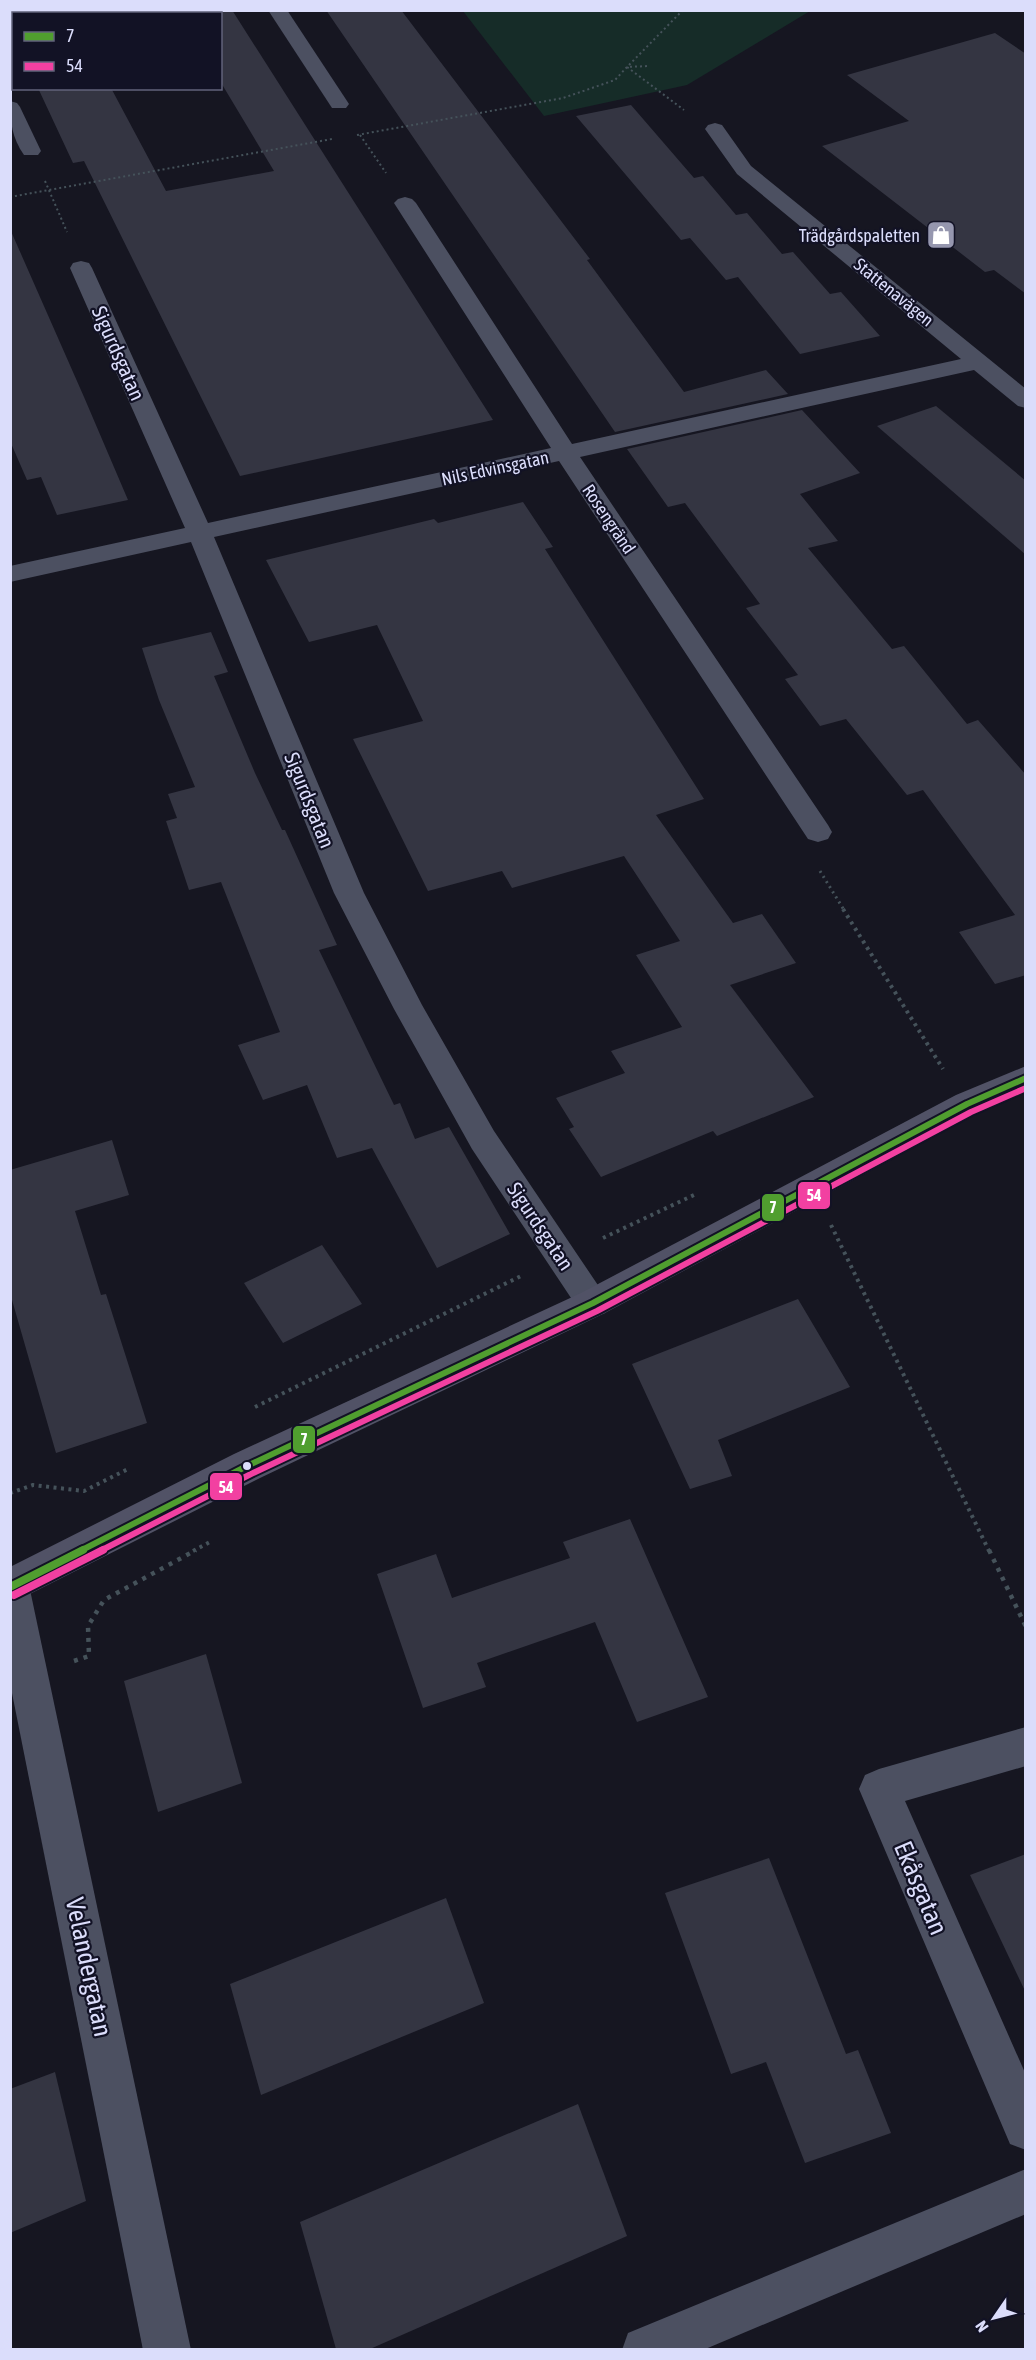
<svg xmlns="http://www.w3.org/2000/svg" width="1036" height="2360" font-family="'Asap Condensed',sans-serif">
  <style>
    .green { fill: #162c28 }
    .building { fill: #343542 }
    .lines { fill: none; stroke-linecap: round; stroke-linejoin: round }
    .path-far3 { stroke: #45525a; stroke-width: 2; stroke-dasharray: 2 3; stroke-linecap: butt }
    .path-far2 { stroke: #45525a; stroke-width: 3; stroke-dasharray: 2 4; stroke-linecap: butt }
    .path-far1 { stroke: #45525a; stroke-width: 4; stroke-dasharray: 3 4.5; stroke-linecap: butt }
    .path { stroke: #45525a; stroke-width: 4.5; stroke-dasharray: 4 6; stroke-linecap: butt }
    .street { fill: #4c5061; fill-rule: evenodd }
    .secondary { fill: #515266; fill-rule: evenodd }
    .bus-1-far1-casing { stroke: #121225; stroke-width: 10 }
    .bus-1-casing { stroke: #121225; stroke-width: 12 }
    .bus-2-far1-casing { stroke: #121225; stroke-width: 10 }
    .bus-2-casing { stroke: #121225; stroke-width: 12 }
    .bus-1-far1 { stroke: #509e2f; stroke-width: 6 }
    .bus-1 { stroke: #509e2f; stroke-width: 8 }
    .bus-2-far1 { stroke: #f240a1; stroke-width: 6 }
    .bus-2 { stroke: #f240a1; stroke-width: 8 }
    .bus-dot { fill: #dbddfb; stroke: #121225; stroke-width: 2 }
    .labels { text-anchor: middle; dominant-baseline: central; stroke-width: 4.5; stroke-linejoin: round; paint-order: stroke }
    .far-poi-label { font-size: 18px; fill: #dbddfb; stroke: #121225; text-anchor: end }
    .far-street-label { font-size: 18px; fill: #dbddfb; stroke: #121225 }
    .street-label { font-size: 21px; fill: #dbddfb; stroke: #121225 }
    .near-street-label { font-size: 26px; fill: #dbddfb; stroke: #121225 }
    .line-badge { stroke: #121225; stroke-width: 2 }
    .badge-label { font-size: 16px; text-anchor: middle; font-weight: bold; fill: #fff }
  </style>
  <rect width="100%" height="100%" fill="#161621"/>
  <polygon class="green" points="463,11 810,11 687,85 544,116"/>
  <g class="building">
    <polygon points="220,10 232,10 493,420 240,476 84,161 73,163 38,88 111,88 166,191 274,171 220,81"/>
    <polygon points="326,10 401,10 590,259 587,260 684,392 766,370 788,394 615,432"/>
    <polygon points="995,33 1026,54 1026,294 994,270 985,272 822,146 909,121 847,75"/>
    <polygon points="631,105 694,178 703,176 736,215 747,213 782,254 793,252 830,294 841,292 880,336 800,354 738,277 726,280 690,238 681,240 576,116"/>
    <polygon points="10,229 84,397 128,500 57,515 41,477 27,480 10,441"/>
    <polygon points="936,406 1026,481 1026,555 877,426"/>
    <polygon points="802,410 860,473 800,494 838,541 808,548 892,649 904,646 967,724 978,720 1026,775 1026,975 995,984 959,932 1015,915 923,790 907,795 846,719 820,726 785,679 798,675 746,608 760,604 685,503 668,507 627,449"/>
    <polygon points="523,502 553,547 545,549 704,799 656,815 733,923 762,914 796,963 730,985 814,1097 717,1136 713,1131 601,1177 569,1129 574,1127 556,1098 625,1073 611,1051 682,1027 636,955 680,941 624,856 512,888 502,871 428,891 353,739 423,721 377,625 309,642 266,560 434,519 438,523"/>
    <polygon points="211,632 228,672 214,676 255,773 282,830 285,830 337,945 319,950 394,1105 400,1103 415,1139 449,1127 510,1234 437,1268 372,1148 337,1158 307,1085 263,1100 238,1045 280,1032 221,882 189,890 166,821 177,818 168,794 195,787 159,700 142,648"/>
    <polygon points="112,1140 129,1195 75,1211 101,1295 106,1294 147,1423 56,1453 10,1293 10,1170"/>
    <polygon points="322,1245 362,1304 283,1343 244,1283"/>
    <polygon points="798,1299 850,1387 718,1440 732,1476 690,1489 632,1364"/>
    <polygon points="630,1519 708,1697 637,1722 595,1622 477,1663 486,1687 423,1708 377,1574 436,1554 452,1598 570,1558 563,1542"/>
    <polygon points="206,1654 242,1783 158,1812 124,1681"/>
    <polygon points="1026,1854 1026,1993 970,1875"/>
    <polygon points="769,1858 846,2054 858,2050 891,2133 805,2163 766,2062 731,2074 665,1893"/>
    <polygon points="446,1898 484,2003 261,2095 230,1984"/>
    <polygon points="55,2072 86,2201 10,2233 10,2089"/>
    <polygon points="578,2104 627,2236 370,2349 336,2349 300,2222"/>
  </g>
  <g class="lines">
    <g class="path-far3">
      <polyline points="683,10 627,67 684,110"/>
      <polyline points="357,135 563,98 615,80 627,67 648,66"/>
      <polyline points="360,135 386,173"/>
      <polyline points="45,181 67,232"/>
      <polyline points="10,197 332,139"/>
    </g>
    <polyline class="path-far2" points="820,871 844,910"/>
    <g class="path-far1">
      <polyline points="843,909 943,1069"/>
      <polyline points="831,1225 989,1551"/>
      <polyline points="603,1238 694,1195"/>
      <polyline points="255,1407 521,1276"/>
      <polyline points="10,1493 33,1485 84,1491 130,1468"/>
      <polyline points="193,1551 210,1542"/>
    </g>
    <g class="path">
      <polyline points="989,1550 1026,1627"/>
      <polyline points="74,1661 89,1656 88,1626 104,1600 196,1550"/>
    </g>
    <g class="street">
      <polygon points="268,10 287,10 349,104 346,108 332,108"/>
      <path d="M10,101L17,103L20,107L41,151L38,155H24C12,138 10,122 10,101Z"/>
      <polygon points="715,123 722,125 751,166 1026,389 1026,408 1018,406 974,370 580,457 828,825 832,832 828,839 818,842 808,839 559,461 214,537 364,893 422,1005 494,1131 610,1303 605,1313 593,1318 581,1313 472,1149 394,1009 334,893 191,542 10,582 10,566 185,528 70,268 73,263 81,261 89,263 92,268 208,523 551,448 394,203 398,199 405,197 412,199 416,203 572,444 961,359 737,174 705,129 708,125"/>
      <polygon points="10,1568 23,1573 29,1585 191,2350 143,2350 10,1683"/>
      <polygon points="1026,1727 1026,1766 905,1801 1026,2075 1026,2150 1010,2144 859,1789 865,1775 879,1769"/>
      <polygon points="1026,2169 1026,2214 703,2350 622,2350 628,2333"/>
    </g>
    <polygon class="secondary" points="1026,1066 1026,1092 978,1113 605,1313 260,1478 10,1604 10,1567 234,1454 581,1293 956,1095"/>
    <g class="bus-1-far1-casing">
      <polyline id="bus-1-far1" points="80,1551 247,1466 593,1303 967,1104 1026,1078"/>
    </g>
    <g class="bus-1-casing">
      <polyline id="bus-1" points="10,1587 83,1550"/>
    </g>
    <g class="bus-2-far1-casing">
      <polyline id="bus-2-far1" points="100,1551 251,1474 597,1311 971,1112 1026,1088"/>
    </g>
    <g class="bus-2-casing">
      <polyline id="bus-2" points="14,1595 103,1550"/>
    </g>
    <use href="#bus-1-far1" class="bus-1-far1"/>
    <use href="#bus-1" class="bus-1"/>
    <use href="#bus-2-far1" class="bus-2-far1"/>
    <use href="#bus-2" class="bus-2"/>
  </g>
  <defs>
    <g id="shop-square" transform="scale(1.5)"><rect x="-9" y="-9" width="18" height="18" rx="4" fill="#9697af" stroke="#121225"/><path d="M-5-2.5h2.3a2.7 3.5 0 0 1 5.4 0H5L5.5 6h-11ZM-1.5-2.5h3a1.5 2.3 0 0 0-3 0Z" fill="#fff"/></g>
  </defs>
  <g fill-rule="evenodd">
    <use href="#shop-square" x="941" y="235"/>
  </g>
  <circle class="bus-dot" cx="247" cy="1466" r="5"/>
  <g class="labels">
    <g class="far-poi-label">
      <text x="920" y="235">Trädgårdspaletten</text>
    </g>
    <g class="far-street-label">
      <text transform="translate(894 292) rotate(39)">Stattenavägen</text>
      <text transform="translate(495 468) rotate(-12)">Nils Edvinsgatan</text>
      <text transform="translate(609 519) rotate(56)">Rosengränd</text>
    </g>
    <g class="street-label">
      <text transform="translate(119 353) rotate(66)">Sigurdsgatan</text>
      <text transform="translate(310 800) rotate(68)">Sigurdsgatan</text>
      <text transform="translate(541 1226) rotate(56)">Sigurdsgatan</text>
    </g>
    <g class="near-street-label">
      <text transform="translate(921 1888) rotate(67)">Ekåsgatan</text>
      <text transform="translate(89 1967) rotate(78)">Velandergatan</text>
    </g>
  </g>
  <g class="line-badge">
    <rect x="797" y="1181" width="34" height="29" rx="6" fill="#f240a1"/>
    <rect x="761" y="1193" width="24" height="29" rx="6" fill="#509e2f"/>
    <rect x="292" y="1425" width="24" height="29" rx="6" fill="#509e2f"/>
    <rect x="209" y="1472" width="34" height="29" rx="6" fill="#f240a1"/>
  </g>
  <g class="badge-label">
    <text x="814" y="1201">54</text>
    <text x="773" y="1213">7</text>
    <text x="304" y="1445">7</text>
    <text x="226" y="1493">54</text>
  </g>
  <rect width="1036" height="2360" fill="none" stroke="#dbddfb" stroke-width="24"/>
  <rect x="12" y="12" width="210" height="78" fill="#121225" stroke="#62637b" stroke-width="1.5"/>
  <rect x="24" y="32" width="30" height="9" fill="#509e2f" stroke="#62637b" stroke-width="1.5"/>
  <text x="66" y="42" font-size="18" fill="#dbddfb">7</text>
  <rect x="24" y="62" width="30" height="9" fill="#f240a1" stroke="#62637b" stroke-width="1.5"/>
  <text x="66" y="72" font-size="18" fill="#dbddfb">54</text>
  <g transform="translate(994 2318) rotate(235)" stroke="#121225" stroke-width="4.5" paint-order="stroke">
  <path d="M0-4.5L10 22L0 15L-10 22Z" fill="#dbddfb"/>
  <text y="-9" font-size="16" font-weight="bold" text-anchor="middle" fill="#dbddfb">N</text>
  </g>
</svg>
